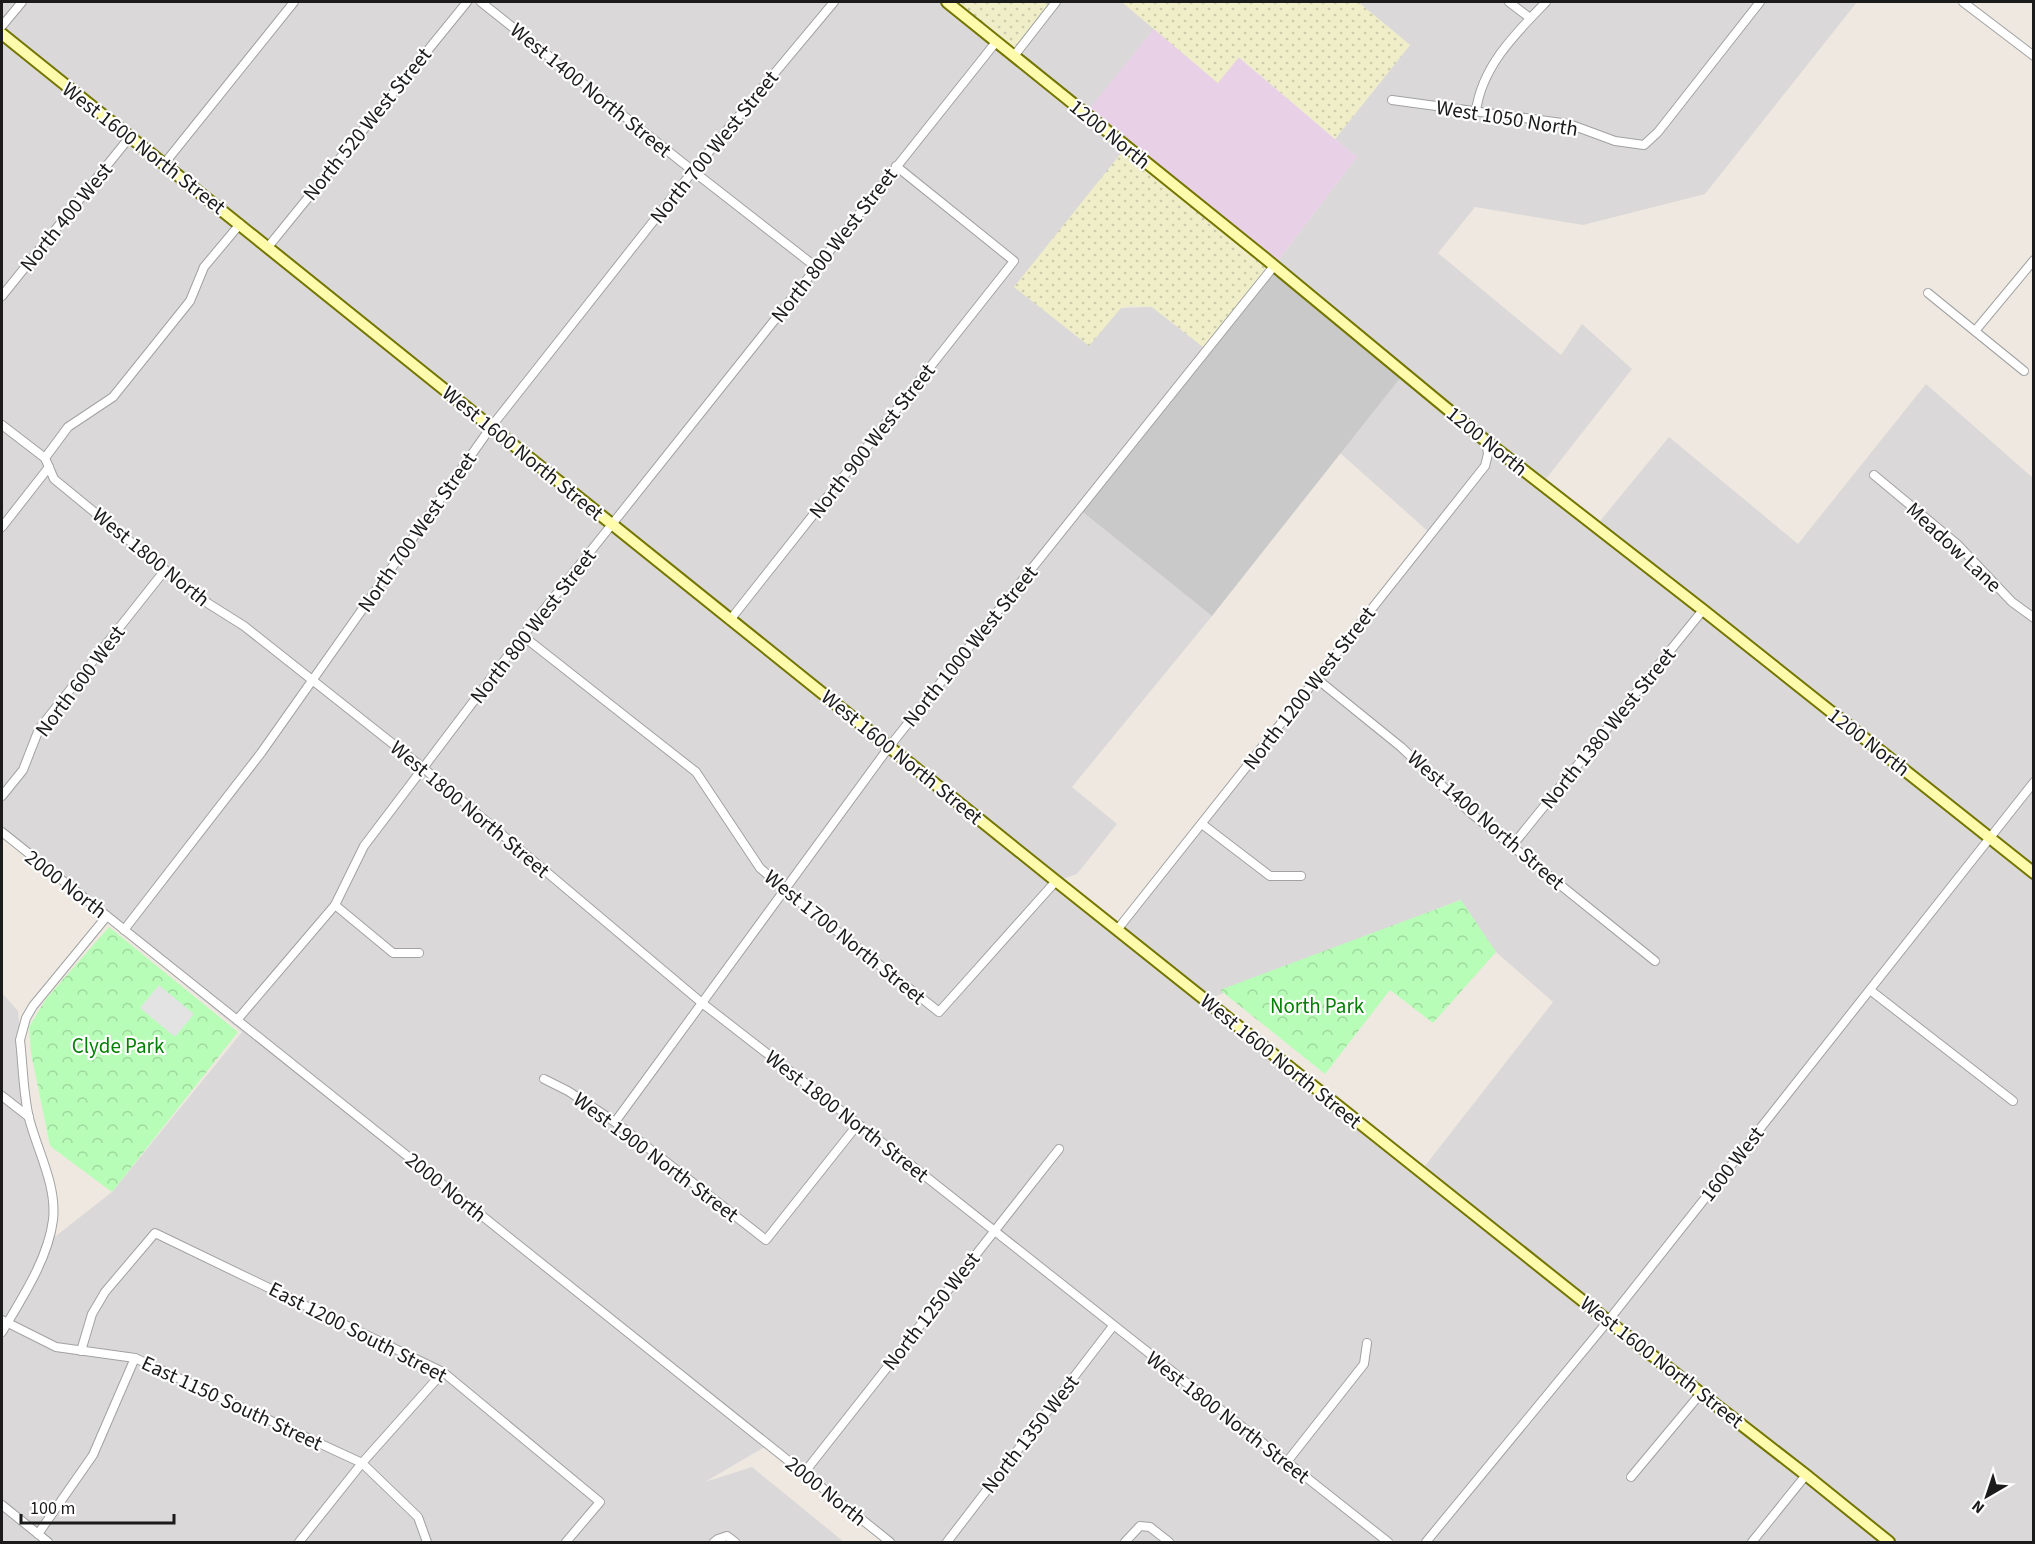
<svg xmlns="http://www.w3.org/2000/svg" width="2035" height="1544" font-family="'Source Sans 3',sans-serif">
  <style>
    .residential { fill: #dad8d8; fill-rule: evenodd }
    .industrial { fill: #e8d1e6 }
    .religious { fill: #c9c9c9 }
    .farmland { fill: url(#farmland-dots) }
    .park { fill: url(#park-crowns) }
    .parking { fill: #e3e3e3 }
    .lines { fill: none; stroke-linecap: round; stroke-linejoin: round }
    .street-casing { stroke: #a2a2a2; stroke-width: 10 }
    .secondary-casing { stroke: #737500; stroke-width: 14 }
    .street { stroke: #fff; stroke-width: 8 }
    .secondary { stroke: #fefbad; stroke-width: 10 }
    .labels { text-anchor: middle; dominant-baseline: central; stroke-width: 4.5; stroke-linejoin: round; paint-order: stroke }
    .street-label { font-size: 21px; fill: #1b1b1b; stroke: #fff }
    .park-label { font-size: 21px; fill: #048003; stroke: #fff }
  </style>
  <defs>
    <pattern id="farmland-dots" width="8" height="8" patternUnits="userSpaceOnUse" patternTransform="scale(1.5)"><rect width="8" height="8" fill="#efeec9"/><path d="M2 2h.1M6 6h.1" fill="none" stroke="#ccccac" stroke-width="1.8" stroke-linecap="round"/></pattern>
    <pattern id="park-crowns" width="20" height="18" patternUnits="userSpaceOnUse" patternTransform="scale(1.5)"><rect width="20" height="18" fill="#b8fdb7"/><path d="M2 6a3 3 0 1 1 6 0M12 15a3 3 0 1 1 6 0" fill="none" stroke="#9ed89d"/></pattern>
  </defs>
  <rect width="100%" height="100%" fill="#eee8e0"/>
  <path class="residential" d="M2,2H1122L1154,29L1086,114L1126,147L1121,308L1152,307L1207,350L1079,509L1212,616L1072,787L1117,824L1077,874L1057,881L1117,930L1431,534L1339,452L1403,373L1274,266L1357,157L1335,139L1410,45L1358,2H1857L1705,194L1583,225L1475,207L1438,253L1561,355L1582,324L1632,369L1542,484L1596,526L1669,437L1798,544L1926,384L2033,478V1542H892L768,1445L705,1482L752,1467L844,1542H2V993L18,1011L29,1117L53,1206L47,1243L112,1192L242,1032L2,835ZM1460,900L1496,952L1553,1002L1421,1171L1206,1000Z"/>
  <polygon class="industrial" points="1154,29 1217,82 1238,57 1357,157 1274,266 1085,114"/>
  <polygon class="religious" points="1274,266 1404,373 1212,616 1079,509"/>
  <g class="farmland">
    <polygon points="947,2 1057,2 1014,56"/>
    <polygon points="1122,2 1358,2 1410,45 1335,139 1239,57 1218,83"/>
    <polygon points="1126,147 1274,266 1207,350 1152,307 1131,306 1121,308 1089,346 1014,287"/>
  </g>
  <g class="park">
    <polygon points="1461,900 1496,952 1433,1023 1390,990 1325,1074 1220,990"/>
    <polygon points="109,927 238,1032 112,1192 50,1146 31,1053 29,1027 46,999"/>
  </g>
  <polygon class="parking" points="159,985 194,1014 175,1037 140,1008"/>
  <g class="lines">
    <g class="street-casing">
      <g id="street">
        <polyline points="481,2 693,171 816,267"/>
        <polyline points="1509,2 1530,18"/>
        <polyline points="1963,2 2034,56"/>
        <polyline points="2,26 22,2"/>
        <polyline points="1014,56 1056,2"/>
        <polyline points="1392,100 1569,124 1615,141 1644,145 1658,132 1760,2"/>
        <path d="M1476,111C1482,66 1516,33 1546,2"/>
        <polyline points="164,164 294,2"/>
        <polyline points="268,247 467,2"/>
        <polyline points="1928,293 2024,371"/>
        <polyline points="2,296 129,138"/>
        <polyline points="1975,331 2034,260"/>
        <polyline points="2,425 45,458 54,479 165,570 209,604 244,626 422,767 702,1003 920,1172 1388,1542"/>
        <polyline points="45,458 68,427 113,397 190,301 204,267 240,224"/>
        <polyline points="1874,475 1957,544 2012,602 2034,618"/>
        <polyline points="2,527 49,467"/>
        <polyline points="730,620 1014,261 896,166"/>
        <polyline points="523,636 696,772 760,868 785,890 939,1012 1056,881"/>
        <polyline points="1317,679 1401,747 1472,814 1655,961"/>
        <polyline points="2,796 23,770 39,729 165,570"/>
        <polyline points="1202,824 1270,876 1301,876"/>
        <polyline points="2,832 890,1542"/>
        <polyline points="1512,846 1703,610"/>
        <polyline points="335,905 393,953 419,953"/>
        <polyline points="124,930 261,753 491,427 693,171 834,2"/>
        <polyline points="1117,930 1485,466 1488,454 1486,441"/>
        <polyline points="1870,990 2013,1101"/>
        <polyline points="237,1020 335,905 364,846 523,636 996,42"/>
        <polyline points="544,1079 568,1091 615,1122 766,1240 858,1124"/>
        <polyline points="2,1096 29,1117"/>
        <polyline points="615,1122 889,747 1274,266"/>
        <polyline points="2,1320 56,1347 135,1358 362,1463 418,1517 427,1542"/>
        <path d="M2,1332C22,1298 48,1259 53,1220C57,1185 37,1150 29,1118C23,1093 23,1065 20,1040L26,1018L33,1006L107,916"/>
        <polyline points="81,1351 92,1314 105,1292 155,1233 443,1372 600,1502 566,1542"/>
        <polyline points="1286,1463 1364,1364 1367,1343"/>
        <polyline points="804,1473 1059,1149"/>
        <polyline points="1631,1477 1701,1393"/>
        <polyline points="2,1505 48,1542"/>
        <polyline points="38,1534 93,1455 135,1358"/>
        <polyline points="299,1542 362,1463 443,1372"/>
        <polyline points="714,1542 718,1539 727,1536 735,1542"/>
        <polyline points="947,1542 1113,1326"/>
        <polyline points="1125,1542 1140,1526 1150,1527 1169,1542"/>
        <polyline points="1426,1542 1608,1321 2034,782"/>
        <polyline points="1752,1542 1806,1475"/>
      </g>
    </g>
    <g class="secondary-casing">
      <g id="secondary">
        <polyline points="947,2 1266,259 1486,441 1703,610 2034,873"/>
        <polyline points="2,34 1056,881 1608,1321 1806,1475 1889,1542"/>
      </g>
    </g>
    <use href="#street" class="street"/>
    <use href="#secondary" class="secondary"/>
  </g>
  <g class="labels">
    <g class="street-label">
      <text transform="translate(591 90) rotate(39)">West 1400 North Street</text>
      <text transform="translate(1507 118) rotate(9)">West 1050 North</text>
      <text transform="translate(367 124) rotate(-51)">North 520 West Street</text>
      <text transform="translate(1110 134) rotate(39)">1200 North</text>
      <text transform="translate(714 147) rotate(-51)">North 700 West Street</text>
      <text transform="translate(144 148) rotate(38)">West 1600 North Street</text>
      <text transform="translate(66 217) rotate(-51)">North 400 West</text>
      <text transform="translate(834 245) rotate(-52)">North 800 West Street</text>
      <text transform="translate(872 441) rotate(-52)">North 900 West Street</text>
      <text transform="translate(1487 441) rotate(39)">1200 North</text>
      <text transform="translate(523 453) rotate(39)">West 1600 North Street</text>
      <text transform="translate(417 532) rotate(-55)">North 700 West Street</text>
      <text transform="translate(1954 547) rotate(43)">Meadow Lane</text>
      <text transform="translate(151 557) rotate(39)">West 1800 North</text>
      <text transform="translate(533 626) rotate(-52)">North 800 West Street</text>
      <text transform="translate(970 646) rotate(-51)">North 1000 West Street</text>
      <text transform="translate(80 681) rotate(-53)">North 600 West</text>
      <text transform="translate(1309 688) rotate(-52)">North 1200 West Street</text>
      <text transform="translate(1608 728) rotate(-51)">North 1380 West Street</text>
      <text transform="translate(1869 742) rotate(38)">1200 North</text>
      <text transform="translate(902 757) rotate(39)">West 1600 North Street</text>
      <text transform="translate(470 809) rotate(40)">West 1800 North Street</text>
      <text transform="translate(1486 820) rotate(41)">West 1400 North Street</text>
      <text transform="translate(66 884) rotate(38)">2000 North</text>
      <text transform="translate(845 937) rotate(39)">West 1700 North Street</text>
      <text transform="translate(1281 1061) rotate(39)">West 1600 North Street</text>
      <text transform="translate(847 1116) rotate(38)">West 1800 North Street</text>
      <text transform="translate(656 1157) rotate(37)">West 1900 North Street</text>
      <text transform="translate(1732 1164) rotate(-52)">1600 West</text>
      <text transform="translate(446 1187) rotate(39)">2000 North</text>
      <text transform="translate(931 1311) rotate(-52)">North 1250 West</text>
      <text transform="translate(358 1332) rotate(27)">East 1200 South Street</text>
      <text transform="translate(1662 1362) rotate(38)">West 1600 North Street</text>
      <text transform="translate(232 1403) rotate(25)">East 1150 South Street</text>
      <text transform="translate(1228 1417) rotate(38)">West 1800 North Street</text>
      <text transform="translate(1030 1434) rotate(-52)">North 1350 West</text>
      <text transform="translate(826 1491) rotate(39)">2000 North</text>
    </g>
    <g class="park-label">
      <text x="1317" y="1006">North Park</text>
      <text x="118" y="1046">Clyde Park</text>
    </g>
  </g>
  <rect width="2035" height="1544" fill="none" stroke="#1b1b1b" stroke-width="6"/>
  <g transform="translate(1987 1496) rotate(219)" stroke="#ffffff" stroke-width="4.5" paint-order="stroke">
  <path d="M0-4.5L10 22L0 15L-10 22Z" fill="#1b1b1b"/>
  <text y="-9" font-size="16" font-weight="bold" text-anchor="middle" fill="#1b1b1b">N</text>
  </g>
  <path d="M21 1514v9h153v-9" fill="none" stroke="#1b1b1b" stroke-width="3"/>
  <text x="30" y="1514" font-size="18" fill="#1b1b1b" stroke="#ffffff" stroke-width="4.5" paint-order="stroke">100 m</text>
</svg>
